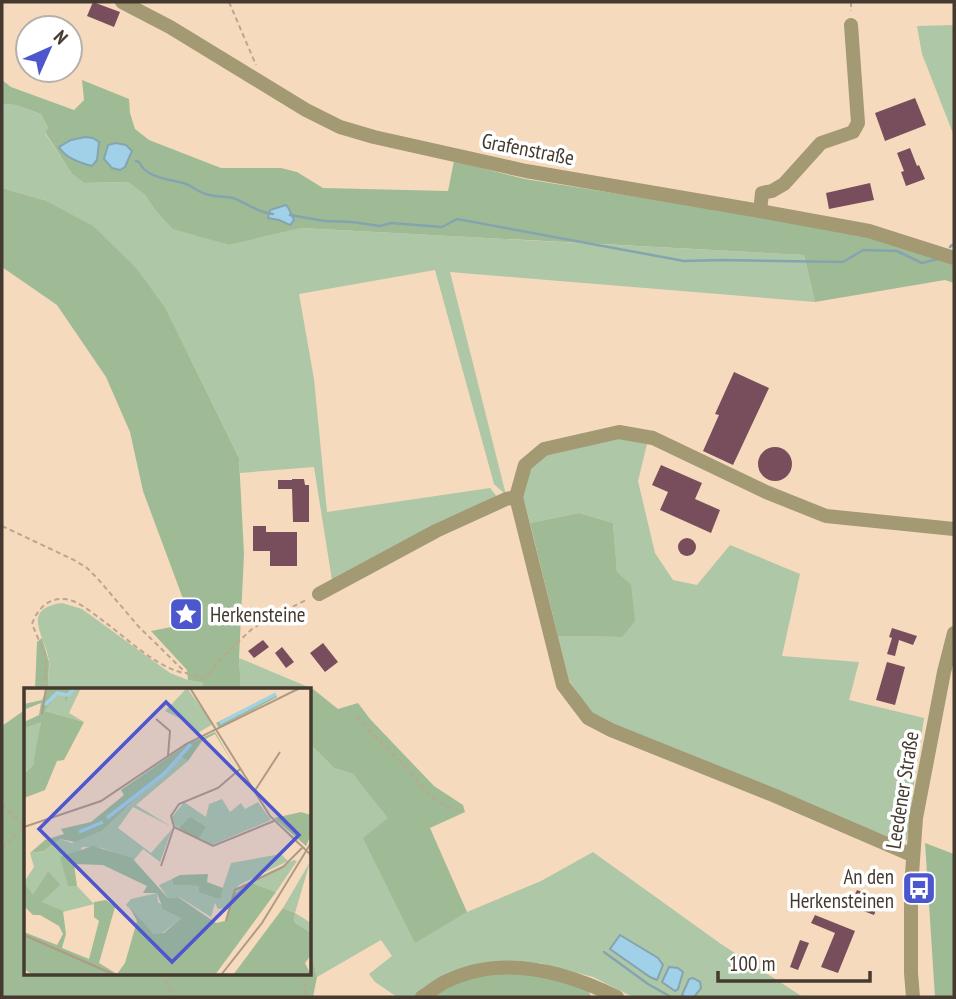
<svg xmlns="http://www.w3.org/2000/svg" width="956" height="999" font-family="'PT Sans Narrow',sans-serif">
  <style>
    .green { fill: #aec7a6 }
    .forest { fill: #9fbb96 }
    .water { fill: #a0d1e8; stroke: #85a4b0; stroke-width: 2 }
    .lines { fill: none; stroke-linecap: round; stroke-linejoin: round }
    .stream { stroke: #85a4b0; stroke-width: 2.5 }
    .building { fill: #784d5c }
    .path { stroke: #bca68f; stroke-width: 2; stroke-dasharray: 5 3.5; stroke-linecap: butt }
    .minor { stroke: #a39973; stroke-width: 14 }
    .labels { text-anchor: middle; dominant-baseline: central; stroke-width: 7; stroke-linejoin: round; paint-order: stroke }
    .street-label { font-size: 21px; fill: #453a2f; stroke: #fff }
    .poi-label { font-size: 21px; fill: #453a2f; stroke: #fff; text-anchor: start }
    .inset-river { fill: none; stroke: #a0d1e8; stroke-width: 3.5 }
    .inset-road { fill: none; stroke: #af9a85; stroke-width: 2 }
    .view { fill: #4d57cd; fill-opacity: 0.15; stroke: #4d57cd; stroke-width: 3.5 }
    .inset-edge { fill: none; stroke: #453a2f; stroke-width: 3.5 }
  </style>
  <rect width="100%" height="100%" fill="#f6dabe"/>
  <g class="green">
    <polygon points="954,25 954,136 922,54 917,26"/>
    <polygon points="2,104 16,105 41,114 48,128 45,133 72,174 84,183 128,182 145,195 155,210 173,228 229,245 300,228 804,255 815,302 450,272 506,495 494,484 435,270 299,294 314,379 327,512 490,488 499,499 332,580 314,467 240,473 239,458 166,309 44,200 2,188"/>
    <polygon points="621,436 647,444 638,481 655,553 673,580 697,585 730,545 800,574 782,656 859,662 849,700 924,718 914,784 907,839 901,844 617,727 590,712 569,680 558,636 622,637 613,523 579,513 530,523 521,490 528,468 546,453"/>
    <path d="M62,603L82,609L170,673L188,680L203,683L201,689H48C48,680 50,669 49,660C45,635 20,609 62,603Z"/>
    <polygon points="239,658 313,689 310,693 310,689 241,689"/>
    <polygon points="310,744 334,768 353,774 467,912 541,881 593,852 721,944 803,997 633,997 593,977 540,963 508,962 417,997 397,997 375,982 369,974 392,956 381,940 317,977 310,948"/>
  </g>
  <g class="forest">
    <polygon points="2,80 11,87 74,110 84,100 82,80 129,99 130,113 135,129 149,140 221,168 281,168 297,172 323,188 448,191 454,161 525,179 757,216 866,236 954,262 954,283 945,280 815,302 804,255 301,228 229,245 173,229 155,210 145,195 128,182 84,183 72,174 45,132 48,128 41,114 16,105 2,104"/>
    <polygon points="2,188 44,200 93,226 136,268 166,309 239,458 244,554 239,658 241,689 201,689 203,683 188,680 187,670 151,631 192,623 143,491 130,432 106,377 57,305 2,267"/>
    <polygon points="579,513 613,523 617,572 631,585 635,621 622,637 558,636 530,523"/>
    <polygon points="42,638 49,662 48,689 35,689 37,642"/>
    <polygon points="313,689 338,709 358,703 370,719 434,786 463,805 465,812 430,828 467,912 415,943 363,838 388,818 353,774 334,768 310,744 310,693"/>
    <polygon points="26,709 26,973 310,973 310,948 317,977 313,997 2,997 2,726"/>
    <polygon points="925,843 954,854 954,997 935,997"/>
    <polygon points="538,972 588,989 591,997 427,997 476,974"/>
  </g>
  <g class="water">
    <path d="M85,137L93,138L99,142L97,160L92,166C80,163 65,158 59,147L71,140Z"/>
    <polygon points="116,143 126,145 132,151 125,167 120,170 112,168 104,159 108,145"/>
    <polygon points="286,205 289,209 294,220 290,225 279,220 268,218 270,210"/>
    <polygon points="620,935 658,958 663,965 657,980 650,977 610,949"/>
    <polygon points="669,967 678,968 683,972 678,989 675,991 662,982"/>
    <polygon points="693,978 700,982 701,988 694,997 685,997 682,995 689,979"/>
  </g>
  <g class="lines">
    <g class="stream">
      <path d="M136,161L139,162C147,179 171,179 186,184C193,187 199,192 206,194C214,197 224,196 233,198C247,203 256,212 273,214"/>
      <polyline points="290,215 325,221 352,222 380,226 391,223 442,227 457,219 684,261 722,260 843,262 863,250 897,251 922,263 938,259"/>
      <polyline points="950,247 952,245 954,246"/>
      <polyline points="604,952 648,984 671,997"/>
    </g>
  </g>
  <g class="building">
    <polygon points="93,2 120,12 114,27 87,16"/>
    <polygon points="915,98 926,125 885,141 875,113"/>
    <polygon points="910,148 917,166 919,165 925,179 906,186 901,172 904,171 897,153"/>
    <polygon points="870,183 874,200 829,209 826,193"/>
    <polygon points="734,372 769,388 733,465 703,451 719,415 715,414"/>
    <circle cx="775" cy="464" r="17"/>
    <polygon points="661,465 702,483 695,499 720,510 711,533 660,510 668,492 652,485"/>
    <polygon points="292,479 304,479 305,485 309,485 309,522 293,522 292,489 278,489 278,480 292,480"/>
    <polygon points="253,526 266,526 266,532 297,532 297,566 270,566 270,551 253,551"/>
    <circle cx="687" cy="547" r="9"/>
    <polygon points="892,628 917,636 913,645 899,640 895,656 887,654 892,638 889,637"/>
    <polygon points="263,640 269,647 254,658 248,651"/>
    <polygon points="323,643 338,662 325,672 310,653"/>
    <polygon points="282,647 294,662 286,668 275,653"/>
    <polygon points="887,662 905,667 895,705 876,700"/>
    <polygon points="857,890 880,899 874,915 850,906"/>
    <polygon points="815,915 855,931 838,973 821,967 835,933 811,923"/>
    <polygon points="800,940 809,943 798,970 790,967"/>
  </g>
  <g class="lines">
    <g class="path">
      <polyline points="229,2 256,65"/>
      <polyline points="851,2 851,11"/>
      <polyline points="2,526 74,560 87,568 98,579 139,627 186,673 201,679 208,675 222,657 252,629 270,618 308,599"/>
      <path d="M45,689L46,657L32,624C37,610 47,598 64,599C78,600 91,612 102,620C127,638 153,665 183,673"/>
      <path d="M356,717C370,732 385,746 399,760C421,782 429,804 462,811"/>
      <polyline points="2,804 26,828"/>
      <polyline points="2,849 26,824"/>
      <polyline points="161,973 174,997"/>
      <polyline points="303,973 306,997"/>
    </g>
    <g class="minor">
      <polyline points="122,2 170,27 306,110 340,127 374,137 526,171 760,211 869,231 954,258"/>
      <polyline points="760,211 762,193 772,191 784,184 821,143 853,132 858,123 851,25"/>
      <polyline points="319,594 436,531 506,499 516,497"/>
      <polyline points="912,855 773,795 611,730 588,718 563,685 516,497 525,465 544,449 619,432 653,438 766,492 826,516 954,529"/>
      <path d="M422,997C430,992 437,986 445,982C500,954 564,971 617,997"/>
      <polyline points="913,997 911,973 911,888 916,818 944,672 954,633"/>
    </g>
  </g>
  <defs>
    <g id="sight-square" transform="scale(1.75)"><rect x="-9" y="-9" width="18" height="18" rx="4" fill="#4d57cd" stroke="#fff"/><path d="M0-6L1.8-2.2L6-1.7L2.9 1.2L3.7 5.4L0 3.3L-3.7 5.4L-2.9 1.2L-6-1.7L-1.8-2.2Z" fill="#fff"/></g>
    <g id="bus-square" transform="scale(1.75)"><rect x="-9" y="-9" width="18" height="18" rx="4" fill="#4d57cd" stroke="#fff"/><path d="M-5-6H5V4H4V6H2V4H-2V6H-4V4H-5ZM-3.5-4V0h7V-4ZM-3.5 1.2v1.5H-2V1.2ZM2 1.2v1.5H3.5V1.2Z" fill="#fff"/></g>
  </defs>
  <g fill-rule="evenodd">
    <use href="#sight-square" x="186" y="614"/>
    <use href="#bus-square" x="919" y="888"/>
  </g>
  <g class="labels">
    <g class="street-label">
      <text transform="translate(528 149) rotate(11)">Grafenstraße</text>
      <text transform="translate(902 790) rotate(-81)">Leedener Straße</text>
    </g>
    <g class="poi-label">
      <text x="210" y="614">Herkensteine</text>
      <text x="894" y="876" text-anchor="end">An den<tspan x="894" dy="24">Herkensteinen</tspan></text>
    </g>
  </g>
  <g transform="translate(24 688)">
    <rect width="287" height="287" fill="#f6dabe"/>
    <path d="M51,0H57L45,25L60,34L21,23L33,6H41L43,13ZM163,0L189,36L172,46L161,33L141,23ZM10,34H17L15,55L9,77L0,86V40ZM156,68L164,73L112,117L148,139L109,119L94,140L127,165L148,141L136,174L119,161L110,172L78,160L58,159L44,186V197L53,198L70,216L39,224L18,215L26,204L24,183L9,206L0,194L10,179L6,165L20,163L36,151L48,155L78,143ZM198,111L206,124L217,115L221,121L234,114L247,132L188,157L150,137L148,129L160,114L182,129L185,116ZM257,166L264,173L215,197L203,220L194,221L191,215L187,229L155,209L144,210L135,197L148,191L149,197L176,198L195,211L207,175ZM270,172L273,173L252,204L225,194ZM286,174L271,225L287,235V245L270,234L271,225L259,220ZM133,205L134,214L157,230L136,247L130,246L102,217L107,211Z" fill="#aec7a6"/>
    <path d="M51,0L42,14L41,6H33L21,23L60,34L40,72L33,73L21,102L0,110V86L9,77L17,34L0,40V34L15,27L17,15L2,21L0,16L18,12L23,1ZM251,5L253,9L195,40L192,35ZM191,44L213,82L191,46L178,53L164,73L156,68L78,143L51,154L36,151L20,163L6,165L21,152L40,146L37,141L67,134L100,107L97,102L162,57ZM277,124L287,127V147L282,158L250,130ZM166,129L182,139L174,151L155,140ZM69,158L108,170L144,210L154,209L192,235L201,233L208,207L225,194L252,204L191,287H9L0,281V244L33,257L39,246L35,238L16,227H9L0,218V194L9,206L24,183L36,197L18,214L39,223L42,246L38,260L65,271L75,233L70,229V214L82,212L91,219L75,275L93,286L101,275L113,233L106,220L130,246L140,245L157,230L139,221L133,205H119L123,198L79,177L50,176L53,198H44L36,169ZM184,186L183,194L199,200L196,211L175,204V198L149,197L148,191L156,187ZM259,220L271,225L270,234L287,245V267L281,275L287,287H209Z" fill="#9fbb96"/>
    <path class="inset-river" d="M21,17L33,5L44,7L50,0M196,35L252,6M83,130L141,85L167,56M55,144L79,134"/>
    <path class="inset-road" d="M166,0L246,128L287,167M18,26L22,0M132,31L146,43L144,68M216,81L194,100L155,116L147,128L150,139L189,158L250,133M230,104L256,64M0,139L77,113L162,56L276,0M137,178L150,139M202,233L211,202L259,179L278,160M0,247L91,287M197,287L238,235L287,155"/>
    <path class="view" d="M142,14L275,147L148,274L15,141Z"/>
    <rect width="287" height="287" class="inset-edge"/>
  </g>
  <rect width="956" height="999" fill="none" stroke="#453a2f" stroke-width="7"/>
  <g transform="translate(49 49) rotate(45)"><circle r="33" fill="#ffffff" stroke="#b5b0ac" stroke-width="2"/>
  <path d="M0-5L12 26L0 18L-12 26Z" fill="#4d57cd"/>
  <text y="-10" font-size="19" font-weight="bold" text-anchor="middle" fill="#453a2f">N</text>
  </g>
  <path d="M718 971v10h152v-10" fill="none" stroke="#453a2f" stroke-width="3.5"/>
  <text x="729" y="971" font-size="21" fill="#453a2f" stroke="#ffffff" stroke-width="5" paint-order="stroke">100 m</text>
</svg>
